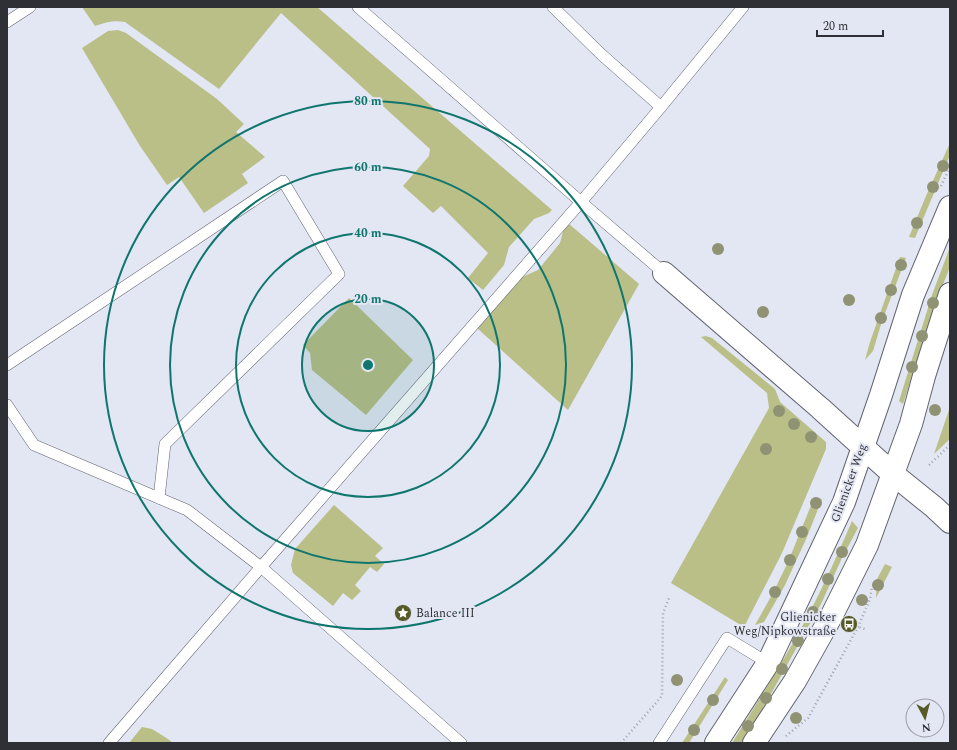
<svg xmlns="http://www.w3.org/2000/svg" width="957" height="750" font-family="Spectral,serif">
  <style>
    .green { fill: #b9bf87 }
    .lines { fill: none; stroke-linecap: round; stroke-linejoin: round }
    .lane-casing { stroke: #626470; stroke-width: 12 }
    .street-casing { stroke: #626470; stroke-width: 24 }
    .secondary-casing { stroke: #626470; stroke-width: 24 }
    .path { stroke: #a0a3ad; stroke-width: 2.5; stroke-dasharray: 1 3; stroke-linecap: butt }
    .lane { stroke: #fff; stroke-width: 11 }
    .street { stroke: #fff; stroke-width: 22 }
    .secondary { stroke: #fff; stroke-width: 22 }
    .tree { fill: #8f9374 }
    .ring { fill: none; stroke: #0f766e; stroke-width: 2 }
    .labels { text-anchor: middle; dominant-baseline: central; stroke-width: 4; stroke-linejoin: round; paint-order: stroke }
    .street-label { font-size: 12px; fill: #2f3035; stroke: #e3e6f3 }
    .poi-label { font-size: 12px; fill: #2f3035; stroke: #e3e6f3; text-anchor: start }
    .centre { fill: #0f766e; stroke: #e3e6f3; stroke-width: 2 }
    .ring-label { font-size: 12px; text-anchor: middle; font-weight: bold; fill: #0f766e; stroke: #e3e6f3; stroke-width: 4; stroke-linejoin: round; paint-order: stroke }
  </style>
  <rect width="100%" height="100%" fill="#e3e6f3"/>
  <g class="green">
    <path d="M82,7H317L552,210L549,213L534,219L509,247L504,265L483,290L468,278L488,253L441,206L433,213L403,186L429,156L430,149L281,13L219,89L125,22C113,20 107,22 95,26Z"/>
    <polygon points="118,30 126,33 217,99 244,124 236,132 265,157 242,174 248,183 204,213 179,177 167,185 140,146 82,48 108,31"/>
    <polygon points="950,143 950,155 915,238 909,237 926,196"/>
    <polygon points="568,223 639,284 568,410 477,328 520,278 538,270 560,243 564,228"/>
    <polygon points="950,247 950,267 936,302 903,404 899,401 932,295"/>
    <polygon points="900,257 906,258 882,321 873,351 865,360 870,342"/>
    <polygon points="349,298 413,360 366,415 312,370 310,353 303,345"/>
    <polygon points="706,336 712,338 775,389 780,402 826,442 826,449 782,553 744,627 671,583 769,408 767,393 701,337"/>
    <polygon points="950,407 950,439 934,454"/>
    <polygon points="814,498 822,499 807,537 785,585 764,622 755,625 773,593 788,562"/>
    <polygon points="334,505 383,548 375,556 384,564 377,572 370,567 355,585 361,591 352,600 343,593 333,606 293,573 291,565 295,549"/>
    <path d="M852,521L858,528L842,558L821,604L762,710L741,743H732C759,700 786,657 810,612C825,582 839,552 852,521Z"/>
    <polygon points="885,564 892,567 876,598 877,579"/>
    <polygon points="725,677 728,680 689,743 682,743"/>
    <polygon points="142,727 152,729 168,739 173,743 129,743"/>
  </g>
  <g class="lines">
    <g class="lane-casing">
      <g id="lane">
        <polyline points="358,7 581,202 664,273"/>
        <polyline points="553,7 602,55 661,107"/>
        <polyline points="7,22 30,7"/>
        <polyline points="7,365 283,181 339,274 165,444 159,498"/>
        <polyline points="7,405 34,445 187,510 261,567 461,743"/>
        <polyline points="109,743 261,567 581,202 661,107 743,7"/>
        <polyline points="659,743 727,638 768,663"/>
      </g>
    </g>
    <g class="street-casing">
      <g id="street">
        <polyline points="664,273 820,408 863,447"/>
        <polyline points="893,474 934,507 950,522"/>
      </g>
    </g>
    <g class="secondary-casing">
      <g id="secondary">
        <polyline points="863,447 893,474"/>
        <polyline points="716,743 768,663 844,502 863,447 881,395 913,295 950,207"/>
        <polyline points="754,743 795,681 832,615 867,545 911,424 924,376 950,294"/>
      </g>
    </g>
    <g class="path">
      <polyline points="941,186 950,167"/>
      <polyline points="929,465 950,445"/>
      <polyline points="852,625 865,629"/>
      <polyline points="786,736 808,718 858,627 870,599 872,587"/>
      <polyline points="621,743 662,696 663,613 670,596"/>
    </g>
    <use href="#lane" class="lane"/>
    <use href="#street" class="street"/>
    <use href="#secondary" class="secondary"/>
  </g>
  <g class="tree">
    <circle cx="943" cy="166" r="6"/>
    <circle cx="933" cy="187" r="6"/>
    <circle cx="917" cy="223" r="6"/>
    <circle cx="718" cy="249" r="6"/>
    <circle cx="901" cy="265" r="6"/>
    <circle cx="891" cy="290" r="6"/>
    <circle cx="849" cy="300" r="6"/>
    <circle cx="933" cy="303" r="6"/>
    <circle cx="763" cy="312" r="6"/>
    <circle cx="881" cy="318" r="6"/>
    <circle cx="922" cy="336" r="6"/>
    <circle cx="912" cy="367" r="6"/>
    <circle cx="935" cy="410" r="6"/>
    <circle cx="779" cy="411" r="6"/>
    <circle cx="794" cy="424" r="6"/>
    <circle cx="811" cy="437" r="6"/>
    <circle cx="766" cy="449" r="6"/>
    <circle cx="816" cy="503" r="6"/>
    <circle cx="802" cy="532" r="6"/>
    <circle cx="842" cy="552" r="6"/>
    <circle cx="790" cy="560" r="6"/>
    <circle cx="828" cy="579" r="6"/>
    <circle cx="878" cy="585" r="6"/>
    <circle cx="775" cy="592" r="6"/>
    <circle cx="862" cy="600" r="6"/>
    <circle cx="813" cy="612" r="6"/>
    <circle cx="798" cy="641" r="6"/>
    <circle cx="782" cy="669" r="6"/>
    <circle cx="677" cy="680" r="6"/>
    <circle cx="766" cy="698" r="6"/>
    <circle cx="713" cy="700" r="6"/>
    <circle cx="796" cy="718" r="6"/>
    <circle cx="748" cy="726" r="6"/>
    <circle cx="694" cy="730" r="6"/>
  </g>
  <circle cx="368" cy="365" r="66" fill="#0f766e" fill-opacity=".12"/>
  <g class="ring">
    <circle cx="368" cy="365" r="66"/>
    <circle cx="368" cy="365" r="132"/>
    <circle cx="368" cy="365" r="198"/>
    <circle cx="368" cy="365" r="264"/>
  </g>
  <defs>
    <g id="sight-disc" transform="scale(0.9)"><circle r="9.5" fill="#565a28" stroke="#e3e6f3"/><path d="M0-6L1.8-2.2L6-1.7L2.9 1.2L3.7 5.4L0 3.3L-3.7 5.4L-2.9 1.2L-6-1.7L-1.8-2.2Z" fill="#fff"/></g>
    <g id="bus-disc" transform="scale(0.9)"><circle r="9.5" fill="#565a28" stroke="#e3e6f3"/><path d="M-5-6H5V4H4V6H2V4H-2V6H-4V4H-5ZM-3.5-4V0h7V-4ZM-3.5 1.2v1.5H-2V1.2ZM2 1.2v1.5H3.5V1.2Z" fill="#fff"/></g>
  </defs>
  <g fill-rule="evenodd">
    <use href="#sight-disc" x="403" y="613"/>
    <use href="#bus-disc" x="849" y="624"/>
  </g>
  <g class="labels">
    <g class="street-label">
      <text transform="translate(849 483) rotate(-70)">Glienicker Weg</text>
    </g>
    <g class="poi-label">
      <text x="416" y="613">Balance III</text>
      <text x="836" y="617" text-anchor="end">Glienicker<tspan x="836" dy="14">Weg/Nipkowstraße</tspan></text>
    </g>
  </g>
  <circle cx="368" cy="365" r="6" class="centre"/>
  <g class="ring-label">
    <text x="368" y="105">80 m</text>
    <text x="368" y="171">60 m</text>
    <text x="368" y="237">40 m</text>
    <text x="368" y="303">20 m</text>
  </g>
  <rect width="957" height="750" fill="none" stroke="#2f3035" stroke-width="16"/>
  <g transform="translate(925 718) rotate(173)"><circle r="19" fill="#e3e6f3" stroke="#9b9da7"/>
  <path d="M0-3L7 15L0 10L-7 15Z" fill="#565a28"/>
  <text y="-6" font-size="11" font-weight="bold" text-anchor="middle" fill="#2f3035">N</text>
  </g>
  <path d="M817 30v6h66v-6" fill="none" stroke="#2f3035" stroke-width="2"/>
  <text x="823" y="30" font-size="12" fill="#2f3035" stroke="#e3e6f3" stroke-width="3" paint-order="stroke">20 m</text>
</svg>
